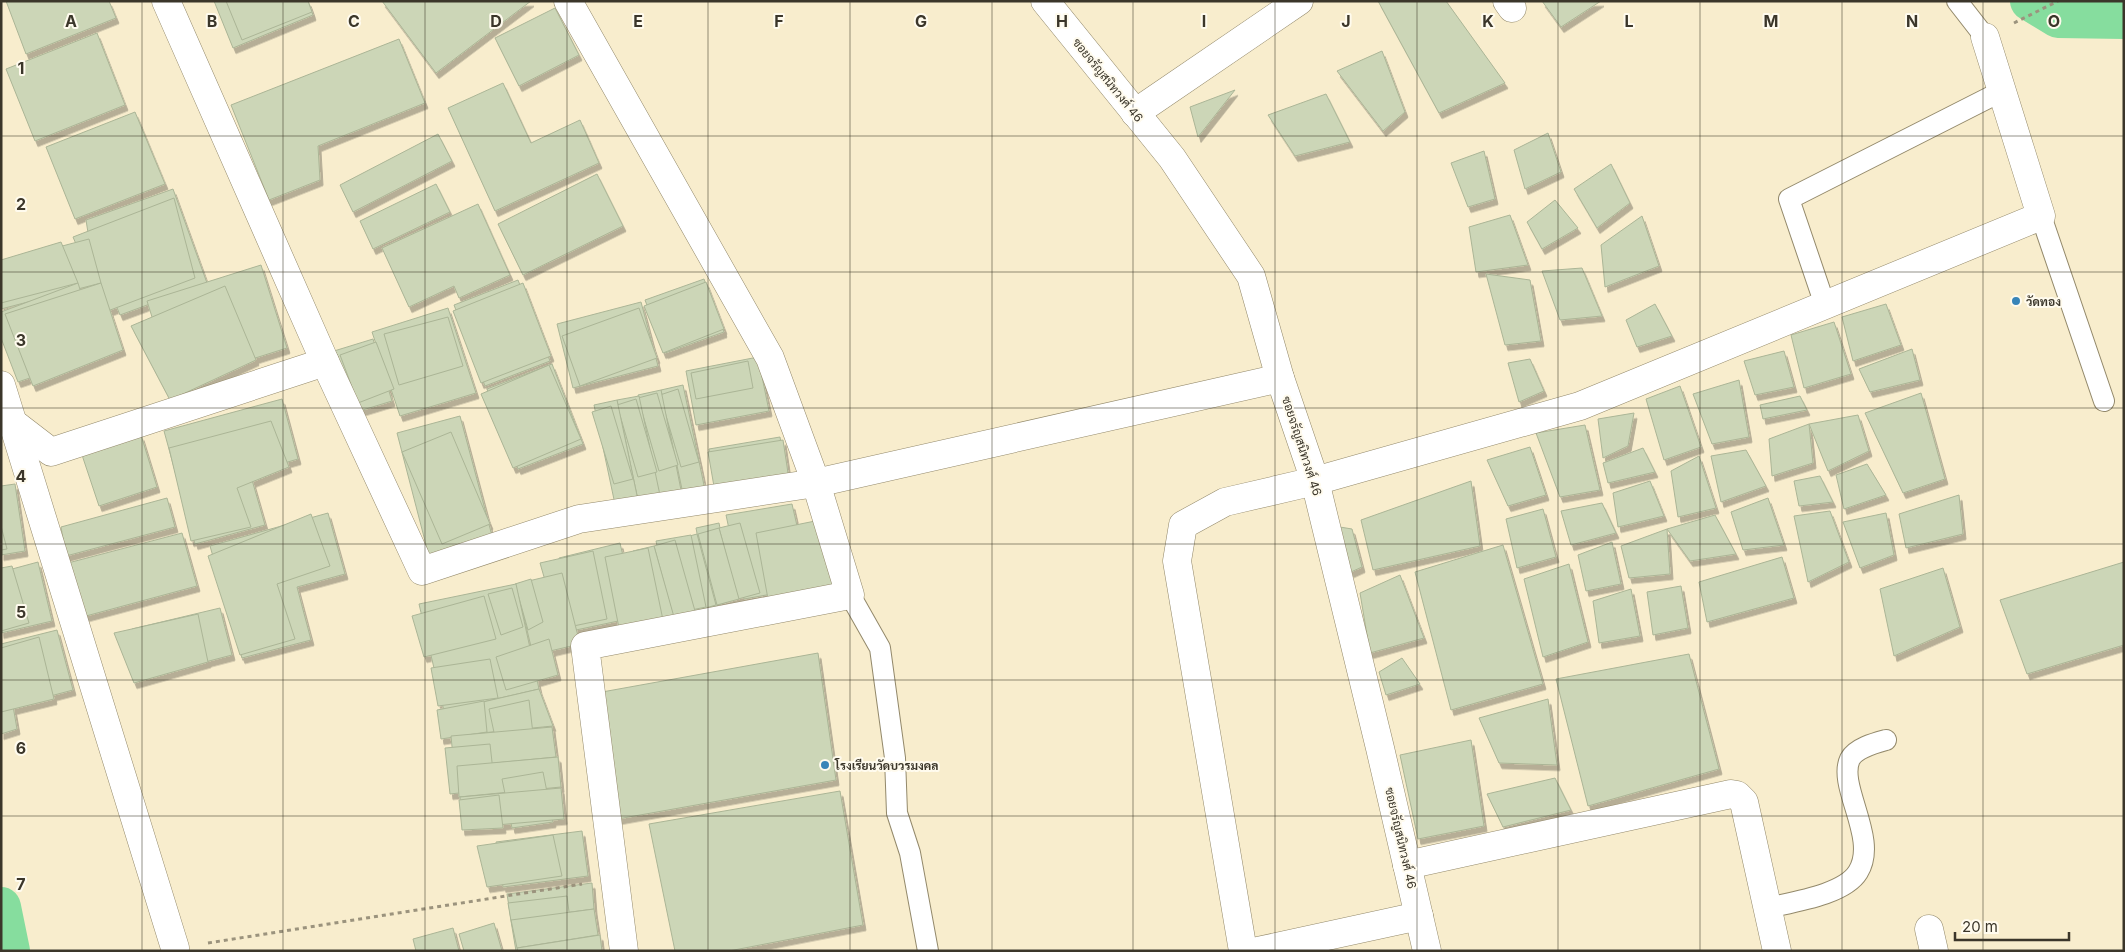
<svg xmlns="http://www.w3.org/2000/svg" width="2125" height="952" font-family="Inter,Sarabun,sans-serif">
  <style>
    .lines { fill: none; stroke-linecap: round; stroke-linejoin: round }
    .canal { stroke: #86dd9e; stroke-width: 40 }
    .building { fill: #ccd6b7; stroke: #abb596; filter: url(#shadow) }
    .lane-casing { stroke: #93896b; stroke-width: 22 }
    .street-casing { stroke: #93896b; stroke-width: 29 }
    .path { stroke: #9b937d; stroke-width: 3; stroke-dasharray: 4 4; stroke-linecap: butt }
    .lane { stroke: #fff; stroke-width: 20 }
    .street { stroke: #fff; stroke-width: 28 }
    .grid { fill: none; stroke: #3b362a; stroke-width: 1; stroke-opacity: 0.55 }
    .poi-dot { fill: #3885b8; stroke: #fffbee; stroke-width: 2 }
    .labels { text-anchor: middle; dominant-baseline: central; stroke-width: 4; stroke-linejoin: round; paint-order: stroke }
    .street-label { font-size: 12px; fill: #3b362a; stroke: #fffbee }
    .poi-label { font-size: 12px; font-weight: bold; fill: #3b362a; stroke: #fffbee; text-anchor: start }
    .grid-label { font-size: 16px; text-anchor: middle; font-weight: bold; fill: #3b362a; stroke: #fffbee; stroke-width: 4; stroke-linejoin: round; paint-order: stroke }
  </style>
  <defs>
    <filter id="shadow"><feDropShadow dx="3" dy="5.5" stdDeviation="0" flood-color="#0004"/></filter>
  </defs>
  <rect width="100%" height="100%" fill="#f8edcd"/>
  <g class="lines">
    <g class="canal">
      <polyline points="2030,1 2058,18 2124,19"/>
      <polyline points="1,907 10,951"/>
    </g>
  </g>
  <g class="building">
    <polygon points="6,1 109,1 116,18 26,54"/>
    <polygon points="214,1 308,1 313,15 233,48"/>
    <polygon points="226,1 308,1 312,12 242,40"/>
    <polygon points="382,1 531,1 436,73"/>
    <polygon points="1378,1 1446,1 1505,83 1439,113"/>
    <polygon points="1542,1 1601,1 1561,27"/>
    <polygon points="555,8 579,55 519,86 495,38"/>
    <polygon points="97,33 125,105 35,141 6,69"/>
    <polygon points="399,39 425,103 318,146 320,180 269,200 231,105"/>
    <polygon points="1382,51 1405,112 1383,131 1337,71"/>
    <polygon points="503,83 531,143 580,120 599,163 495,211 448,108"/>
    <polygon points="1235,90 1198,137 1190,107"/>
    <polygon points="1326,94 1350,142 1295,156 1268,115"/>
    <polygon points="135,112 165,184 75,219 46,147"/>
    <polygon points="1548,133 1561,172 1525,189 1514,150"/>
    <polygon points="438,134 452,161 353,212 340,185"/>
    <polygon points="1484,151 1495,199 1468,207 1451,163"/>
    <polygon points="1611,164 1630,203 1597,228 1574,189"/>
    <polygon points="597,174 623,226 523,275 498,224"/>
    <polygon points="436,184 450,212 373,249 360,221"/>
    <polygon points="173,189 207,283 120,315 89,239 86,220"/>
    <polygon points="174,198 195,278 105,312 73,237"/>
    <polygon points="1555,200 1578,228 1542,249 1527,222"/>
    <polygon points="478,204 510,275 459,298 454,286 409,307 382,248"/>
    <polygon points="1510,215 1528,265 1476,272 1469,227"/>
    <polygon points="1642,216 1659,266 1605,287 1601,245"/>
    <polygon points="89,239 101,283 1,309 1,262"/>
    <polygon points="61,242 78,283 1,303 1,260"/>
    <polygon points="261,265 287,348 173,384 147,301"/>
    <polygon points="1582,268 1602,316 1560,320 1542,271"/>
    <polygon points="1486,274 1530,280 1541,341 1505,345"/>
    <polygon points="704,279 724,332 665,353 645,300"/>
    <polygon points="518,280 550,361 485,386 454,305"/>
    <polygon points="706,282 724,329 663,353 644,306"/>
    <polygon points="78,283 100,354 18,382 1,338 1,312"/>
    <polygon points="101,283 123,350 33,386 5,314"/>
    <polygon points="523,283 551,356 481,383 453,311"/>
    <polygon points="225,286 256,360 170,400 131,326"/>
    <polygon points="641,302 658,366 573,388 557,324"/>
    <polygon points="1655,304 1672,336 1637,347 1626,320"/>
    <polygon points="1886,304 1901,345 1853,361 1842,317"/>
    <polygon points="448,308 476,393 400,416 372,332"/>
    <polygon points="639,308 657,358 580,386 562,336"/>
    <polygon points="448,317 463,366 399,385 384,334"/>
    <polygon points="1834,322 1851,374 1804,388 1791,335"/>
    <polygon points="373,339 392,401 353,413 334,351"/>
    <polygon points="376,342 394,389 358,403 340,355"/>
    <polygon points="1912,349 1920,380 1870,392 1859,369"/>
    <polygon points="1784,351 1794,387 1755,395 1744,361"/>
    <polygon points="758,357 769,411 696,425 686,371"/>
    <polygon points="1530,359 1544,391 1519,402 1508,363"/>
    <polygon points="748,361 753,388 696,399 691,373"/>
    <polygon points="552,364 583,444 518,469 487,389"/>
    <polygon points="549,365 581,439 513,468 481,394"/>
    <polygon points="1739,380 1749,437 1712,444 1693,394"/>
    <polygon points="683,385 705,490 683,494 661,390"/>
    <polygon points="1680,386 1701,447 1664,460 1646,399"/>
    <polygon points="678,389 699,462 681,467 660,395"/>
    <polygon points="661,390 682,495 660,499 638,395"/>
    <polygon points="657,393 678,465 659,471 638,398"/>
    <polygon points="1921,393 1945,479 1903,493 1865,413"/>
    <polygon points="639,396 661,500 639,505 617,400"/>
    <polygon points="1800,396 1807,410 1763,419 1760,405"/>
    <polygon points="282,399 298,459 250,473 265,525 195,544 164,431"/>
    <polygon points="636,399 657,472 638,477 617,405"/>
    <polygon points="617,400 639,505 616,509 594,405"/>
    <polygon points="611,406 633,479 614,484 592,412"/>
    <polygon points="1634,413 1628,446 1603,458 1598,419"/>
    <polygon points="1858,415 1869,451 1828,471 1809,424"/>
    <polygon points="460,416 495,547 431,564 397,433"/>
    <polygon points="271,421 289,467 237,488 251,527 191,541 169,448"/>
    <polygon points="1809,424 1813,463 1772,476 1769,439"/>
    <polygon points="1585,425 1600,490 1560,497 1536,433"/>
    <polygon points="451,432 490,524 442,544 402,452"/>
    <polygon points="141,435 157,487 99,506 82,455"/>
    <polygon points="780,437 788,483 717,495 709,449"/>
    <polygon points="783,440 790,486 716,498 708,452"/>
    <polygon points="1530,447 1546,495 1508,506 1487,460"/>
    <polygon points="1643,448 1655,472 1608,483 1603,463"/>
    <polygon points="1746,450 1766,486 1721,502 1711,456"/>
    <polygon points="1699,456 1716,508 1678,517 1671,471"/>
    <polygon points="1867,464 1886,495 1844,509 1836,475"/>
    <polygon points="1820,476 1833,502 1799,506 1794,481"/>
    <polygon points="1471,481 1480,546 1373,570 1361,520"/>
    <polygon points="1650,481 1664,516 1618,527 1613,493"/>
    <polygon points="15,484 25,551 1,555 1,486"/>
    <polygon points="1959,495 1963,534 1906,548 1899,514"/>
    <polygon points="167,498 175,527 66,556 61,527"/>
    <polygon points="1768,498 1784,545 1743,550 1731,512"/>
    <polygon points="1602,503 1616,533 1571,545 1561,511"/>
    <polygon points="792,504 811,587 744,599 726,515"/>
    <polygon points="1543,509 1556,557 1517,568 1506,519"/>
    <polygon points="1830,511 1849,562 1808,582 1794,516"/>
    <polygon points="328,513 345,574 297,587 311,640 242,658 210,546"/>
    <polygon points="1886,513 1894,555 1860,568 1843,522"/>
    <polygon points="311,514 330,566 277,584 295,639 240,655 208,556"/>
    <polygon points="1715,515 1736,554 1690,561 1667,529"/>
    <polygon points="825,519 838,586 768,599 756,533"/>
    <polygon points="719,523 734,599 711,608 696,528"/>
    <polygon points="740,523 760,593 738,599 719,528"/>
    <polygon points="1,526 7,549 1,550"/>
    <polygon points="1334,526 1352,529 1362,567 1351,572"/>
    <polygon points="719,528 739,599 717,605 698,534"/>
    <polygon points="1667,529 1670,574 1629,578 1621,546"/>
    <polygon points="182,533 197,586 86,616 68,563"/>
    <polygon points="697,534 716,605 695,611 675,540"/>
    <polygon points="691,535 706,607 672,614 656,541"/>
    <polygon points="675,540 695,611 673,616 654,546"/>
    <polygon points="1612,542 1621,584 1586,591 1578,555"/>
    <polygon points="620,543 637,617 576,630 559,558"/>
    <polygon points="1503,545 1543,684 1451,710 1415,572"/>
    <polygon points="654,546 674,617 653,623 633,551"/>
    <polygon points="648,548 663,620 619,628 605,557"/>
    <polygon points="593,551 607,619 559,629 540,563"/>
    <polygon points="1782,557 1794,598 1707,622 1699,582"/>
    <polygon points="38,562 52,621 1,633 1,572"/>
    <polygon points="2124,562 2124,645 2027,674 2000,600"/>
    <polygon points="1569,564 1588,642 1543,657 1524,579"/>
    <polygon points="12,566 29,623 1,631 1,568"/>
    <polygon points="1943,568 1960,627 1894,656 1880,589"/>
    <polygon points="562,573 580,644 533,655 516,584"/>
    <polygon points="1400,575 1424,638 1370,653 1360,593"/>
    <polygon points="531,579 543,622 528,630 515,584"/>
    <polygon points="516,584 539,689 444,711 419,604"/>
    <polygon points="1681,586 1688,628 1653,635 1647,592"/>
    <polygon points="512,588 523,627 501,635 488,594"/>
    <polygon points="1631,589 1640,636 1599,643 1593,601"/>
    <polygon points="484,596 496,639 424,657 412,616"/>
    <polygon points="220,608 232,655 144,678 132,629"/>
    <polygon points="198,614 208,662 134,683 114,633"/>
    <polygon points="57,630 73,690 13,706 17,729 1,734 1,644"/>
    <polygon points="39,637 54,699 1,712 1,648"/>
    <polygon points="549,639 558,675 506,690 496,657"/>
    <polygon points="818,653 836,780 612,820 591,694"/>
    <polygon points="1689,654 1719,769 1588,806 1556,679"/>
    <polygon points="1402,658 1420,684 1386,695 1379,672"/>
    <polygon points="490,659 498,698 438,706 431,668"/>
    <polygon points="539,689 553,726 451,736 444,711"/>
    <polygon points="1548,699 1557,765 1499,763 1479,718"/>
    <polygon points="529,700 536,759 501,765 489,709"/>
    <polygon points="484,701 487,732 441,739 437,710"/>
    <polygon points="552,727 556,757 454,767 451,736"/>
    <polygon points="1471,740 1484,826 1418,839 1400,755"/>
    <polygon points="490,744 495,789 450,794 445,748"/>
    <polygon points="558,757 561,787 459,797 457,766"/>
    <polygon points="543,772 553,822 512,828 502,779"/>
    <polygon points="1555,778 1571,810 1503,827 1487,794"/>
    <polygon points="561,788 564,819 463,828 460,797"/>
    <polygon points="840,791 863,925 729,951 675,951 649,824"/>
    <polygon points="499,795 503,828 462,830 459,800"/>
    <polygon points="582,831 588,876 503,887 496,842"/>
    <polygon points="553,835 562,876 487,887 477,846"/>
    <polygon points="592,883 594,909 511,920 507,894"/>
    <polygon points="567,896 574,951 516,951 508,903"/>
    <polygon points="594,909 598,935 517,948 511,920"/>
    <polygon points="494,923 502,951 464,951 459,934"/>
    <polygon points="453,928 459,951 416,951 413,939"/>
    <polygon points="600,935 602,951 518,951 517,948"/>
  </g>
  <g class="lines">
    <g class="lane-casing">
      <g id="lane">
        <polyline points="1957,1 1985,37"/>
        <polyline points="2041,216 2104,401"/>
        <polyline points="1825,305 1789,199 2002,91"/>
        <polyline points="850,595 880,648 895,758 897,813 910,853 928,951"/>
        <path d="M1767,908C1792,902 1844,895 1858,872C1879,839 1837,786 1850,759C1856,748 1875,743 1886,740"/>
      </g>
    </g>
    <g class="street-casing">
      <g id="street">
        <polyline points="166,1 325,362 422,571 579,519 816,483 1280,378"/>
        <polyline points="568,1 770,358 816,483 850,595 585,646 624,951"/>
        <polyline points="1045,1 1172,158 1251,276 1280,378 1315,481 1380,748 1427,951"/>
        <polyline points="1507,1 1512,8"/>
        <polyline points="1135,113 1299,1"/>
        <polyline points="1,385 175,948"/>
        <polyline points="8,422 12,422 51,452 325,362"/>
        <polyline points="1407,865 1731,794 1737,795 1744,802 1777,951"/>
        <polyline points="1929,929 1934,951"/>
        <polyline points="1243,951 1177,561 1183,525 1225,502 1315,481 1580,406 2041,216 1985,37"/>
        <polyline points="1258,951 1419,916"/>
      </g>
    </g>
    <g class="path">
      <polyline points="2014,23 2058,1"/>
      <polyline points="208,943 582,884"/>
    </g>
    <use href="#lane" class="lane"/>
    <use href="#street" class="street"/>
  </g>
  <path class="grid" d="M142,1V951M283,1V951M425,1V951M567,1V951M708,1V951M850,1V951M992,1V951M1133,1V951M1275,1V951M1417,1V951M1558,1V951M1700,1V951M1842,1V951M1983,1V951M1,136H2124M1,272H2124M1,408H2124M1,544H2124M1,680H2124M1,816H2124"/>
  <g class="poi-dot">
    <circle cx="2016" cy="301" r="5"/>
    <circle cx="825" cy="765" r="5"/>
  </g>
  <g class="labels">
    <g class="street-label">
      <text transform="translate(1108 80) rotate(51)">ซอยจรัญสนิทวงศ์ 46</text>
      <text transform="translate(1302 446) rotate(72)">ซอยจรัญสนิทวงศ์ 46</text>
      <text transform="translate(1401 838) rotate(77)">ซอยจรัญสนิทวงศ์ 46</text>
    </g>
    <g class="poi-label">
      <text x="2026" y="301">วัดทอง</text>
      <text x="835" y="765">โรงเรียนวัดบวรมงคล</text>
    </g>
  </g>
  <g class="grid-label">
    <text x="71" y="27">A</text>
    <text x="212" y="27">B</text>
    <text x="354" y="27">C</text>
    <text x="496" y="27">D</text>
    <text x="638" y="27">E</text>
    <text x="779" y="27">F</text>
    <text x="921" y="27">G</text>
    <text x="1062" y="27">H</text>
    <text x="1204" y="27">I</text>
    <text x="1346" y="27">J</text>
    <text x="1488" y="27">K</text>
    <text x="1629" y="27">L</text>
    <text x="1771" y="27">M</text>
    <text x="1912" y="27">N</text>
    <text x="2054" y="27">O</text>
    <text x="21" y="74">1</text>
    <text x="21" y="210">2</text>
    <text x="21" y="346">3</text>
    <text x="21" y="482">4</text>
    <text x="21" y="618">5</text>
    <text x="21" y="754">6</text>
    <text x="21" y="890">7</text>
  </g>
  <rect width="2125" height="952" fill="none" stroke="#3b362a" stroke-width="5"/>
  <path d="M1955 932v8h114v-8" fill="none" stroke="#3b362a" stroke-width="2.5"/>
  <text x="1962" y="932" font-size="15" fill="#3b362a" stroke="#fffbee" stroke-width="4" paint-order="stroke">20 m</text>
</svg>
